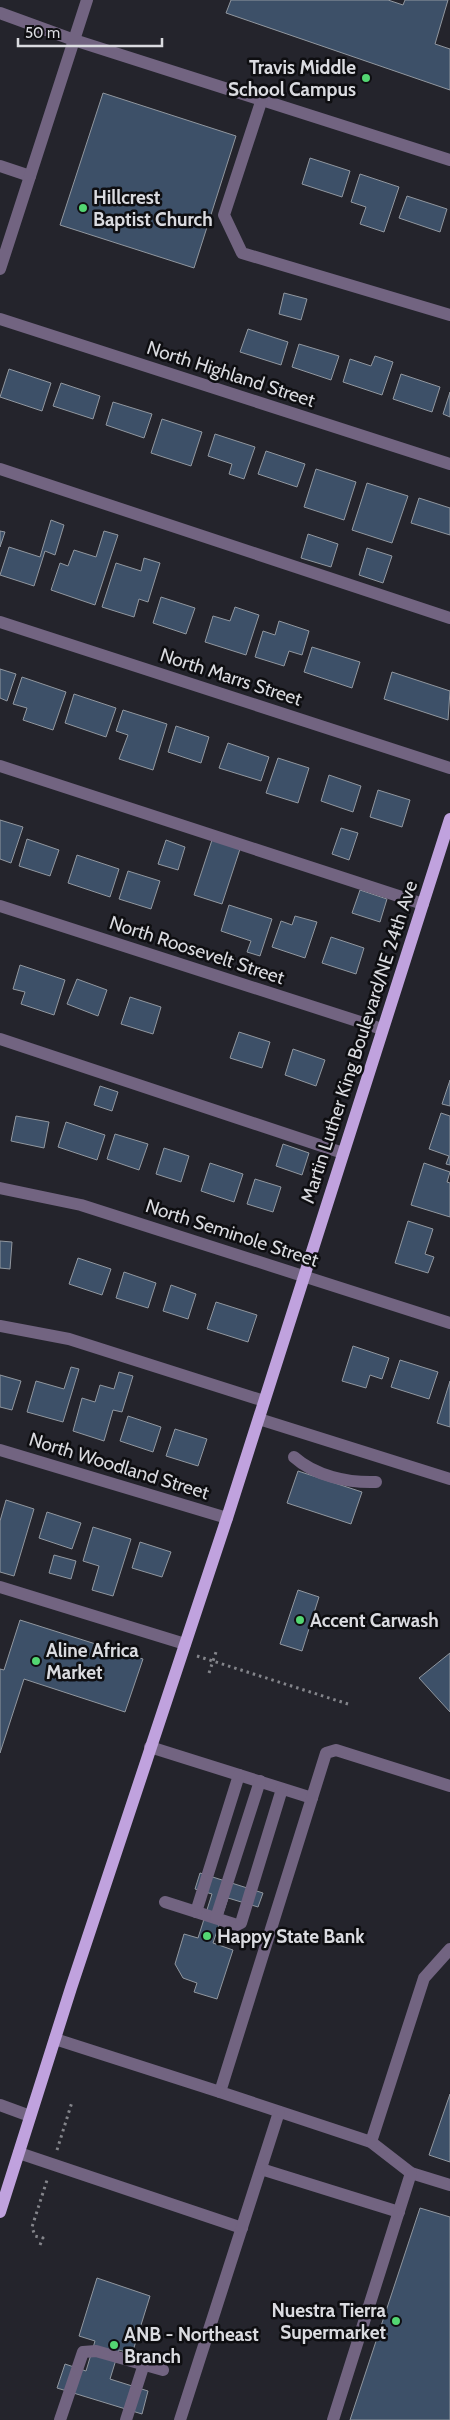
<svg xmlns="http://www.w3.org/2000/svg" width="450" height="2420" font-family="Cabin,sans-serif">
  <style>
    .building { fill: #3d5068; stroke: #91979f }
    .lines { fill: none; stroke-linecap: round; stroke-linejoin: round }
    .path { stroke: #84858b; stroke-width: 3; stroke-dasharray: 2.5 4; stroke-linecap: butt }
    .minor { stroke: #726481; stroke-width: 12 }
    .major { stroke: #c0a2de; stroke-width: 12 }
    .poi-dot { fill: #53d672; stroke: #0e0e11; stroke-width: 2 }
    .labels { text-anchor: middle; dominant-baseline: central; stroke-width: 5; stroke-linejoin: round; paint-order: stroke }
    .poi-label { font-size: 19px; font-weight: bold; fill: #dadbe0; stroke: #0e0e11; text-anchor: start }
    .street-label { font-size: 19px; fill: #dadbe0; stroke: #0e0e11 }
  </style>
  <rect width="100%" height="100%" fill="#24242c"/>
  <g class="building">
    <polygon points="231,0 388,0 403,5 405,0 448,0 435,44 450,49 450,90 226,13"/>
    <polygon points="103,93 236,136 194,268 60,225"/>
    <polygon points="310,158 350,171 342,197 302,184"/>
    <polygon points="360,174 399,187 384,232 360,224 366,207 351,202"/>
    <polygon points="407,196 447,209 440,232 399,218"/>
    <polygon points="284,293 307,299 301,320 279,314"/>
    <polygon points="248,329 288,342 281,365 240,352"/>
    <polygon points="299,344 339,356 331,380 292,367"/>
    <polygon points="375,356 393,362 382,395 343,382 350,359 371,366"/>
    <polygon points="9,369 51,383 42,411 0,397"/>
    <polygon points="401,374 440,387 432,412 393,399"/>
    <polygon points="61,383 100,396 93,419 53,406"/>
    <polygon points="450,392 450,417 443,414"/>
    <polygon points="113,402 152,414 144,438 106,425"/>
    <polygon points="162,419 202,432 191,466 151,453"/>
    <polygon points="215,434 255,447 244,479 229,474 232,464 208,456"/>
    <polygon points="266,451 305,464 297,487 258,474"/>
    <polygon points="316,469 356,482 344,520 304,507"/>
    <polygon points="367,483 408,496 392,543 352,530"/>
    <polygon points="419,498 450,508 450,535 411,523"/>
    <polygon points="51,520 64,525 55,555 45,551 34,586 0,575 9,547 40,557"/>
    <polygon points="0,531 5,532 0,547"/>
    <polygon points="104,531 118,535 95,605 51,590 60,563 68,566 74,550 96,557"/>
    <polygon points="308,534 338,544 331,567 301,558"/>
    <polygon points="367,548 392,556 383,583 359,575"/>
    <polygon points="144,558 160,563 148,602 139,599 134,617 102,607 116,563 141,571"/>
    <polygon points="161,597 195,608 186,634 153,623"/>
    <polygon points="235,607 259,615 246,655 205,642 213,616 230,621"/>
    <polygon points="279,621 309,631 302,655 289,651 284,666 255,657 263,631 275,635"/>
    <polygon points="312,647 360,662 352,688 304,672"/>
    <polygon points="0,669 16,674 7,701 0,698"/>
    <polygon points="392,672 450,691 448,720 384,699"/>
    <polygon points="22,677 66,692 53,730 23,720 27,708 13,704"/>
    <polygon points="74,694 116,708 106,737 65,723"/>
    <polygon points="123,710 167,724 153,770 119,759 128,735 116,731"/>
    <polygon points="176,726 209,737 201,763 168,752"/>
    <polygon points="228,743 269,757 261,781 219,768"/>
    <polygon points="278,758 309,768 298,803 266,793"/>
    <polygon points="329,775 361,786 353,812 321,801"/>
    <polygon points="378,790 410,800 402,827 370,817"/>
    <polygon points="0,820 23,827 11,863 0,859"/>
    <polygon points="341,828 358,833 349,860 332,854"/>
    <polygon points="27,839 59,850 50,876 19,866"/>
    <polygon points="166,840 185,847 178,870 158,864"/>
    <polygon points="212,840 240,849 222,904 194,895"/>
    <polygon points="77,855 119,869 110,897 68,883"/>
    <polygon points="128,871 160,881 151,909 119,899"/>
    <polygon points="360,890 387,899 380,922 352,913"/>
    <polygon points="229,905 272,919 260,956 247,952 251,941 221,931"/>
    <polygon points="295,916 317,922 305,958 272,947 281,921 292,925"/>
    <polygon points="331,937 364,948 356,974 322,963"/>
    <polygon points="20,965 65,980 54,1015 21,1004 25,992 13,989"/>
    <polygon points="77,979 107,990 98,1016 67,1004"/>
    <polygon points="130,997 161,1007 153,1034 121,1024"/>
    <polygon points="239,1032 270,1042 262,1068 230,1058"/>
    <polygon points="293,1049 325,1060 316,1086 285,1075"/>
    <polygon points="450,1080 450,1106 442,1104"/>
    <polygon points="100,1086 118,1092 112,1111 94,1105"/>
    <polygon points="441,1113 450,1116 450,1165 446,1164 449,1156 429,1149"/>
    <polygon points="16,1116 49,1122 44,1148 11,1141"/>
    <polygon points="66,1122 105,1135 97,1160 58,1147"/>
    <polygon points="115,1134 148,1144 139,1170 107,1159"/>
    <polygon points="283,1144 309,1153 302,1175 276,1166"/>
    <polygon points="164,1148 189,1156 181,1182 156,1174"/>
    <polygon points="210,1163 243,1174 234,1202 201,1191"/>
    <polygon points="424,1163 450,1172 447,1182 450,1183 450,1217 411,1205"/>
    <polygon points="255,1179 281,1187 273,1212 247,1204"/>
    <polygon points="408,1221 433,1229 425,1254 434,1257 428,1273 395,1263"/>
    <polygon points="0,1241 12,1242 10,1269 0,1268"/>
    <polygon points="78,1258 111,1269 102,1295 69,1284"/>
    <polygon points="124,1272 156,1283 148,1308 116,1298"/>
    <polygon points="171,1285 196,1294 188,1319 163,1311"/>
    <polygon points="216,1302 257,1315 248,1342 207,1329"/>
    <polygon points="353,1346 389,1358 382,1379 370,1375 366,1388 342,1381"/>
    <polygon points="400,1360 438,1372 429,1399 391,1387"/>
    <polygon points="71,1367 79,1369 63,1422 27,1412 36,1381 64,1389"/>
    <polygon points="119,1372 133,1376 122,1412 113,1410 104,1441 73,1431 82,1398 95,1402 100,1385 114,1389"/>
    <polygon points="0,1375 21,1381 12,1410 0,1407"/>
    <polygon points="450,1381 450,1427 437,1423"/>
    <polygon points="128,1416 161,1427 153,1452 120,1441"/>
    <polygon points="175,1429 207,1439 198,1466 166,1456"/>
    <polygon points="298,1471 362,1492 351,1524 287,1503"/>
    <polygon points="6,1500 34,1509 14,1576 0,1572 0,1521"/>
    <polygon points="47,1512 81,1523 72,1549 39,1538"/>
    <polygon points="93,1527 131,1539 113,1596 92,1590 99,1566 83,1561"/>
    <polygon points="140,1542 171,1552 162,1577 132,1568"/>
    <polygon points="54,1555 76,1561 71,1579 49,1573"/>
    <polygon points="298,1590 319,1597 302,1651 280,1644"/>
    <polygon points="20,1620 143,1659 125,1712 24,1679 0,1753 0,1669 4,1670"/>
    <polygon points="450,1653 450,1712 419,1678"/>
    <polygon points="200,1873 263,1893 258,1907 228,1898 213,1943 233,1950 217,1999 194,1992 197,1983 183,1978 175,1964 184,1934 198,1938 212,1894 195,1889"/>
    <polygon points="450,2094 450,2162 429,2155"/>
    <polygon points="420,2208 450,2217 450,2420 350,2420"/>
    <polygon points="97,2278 150,2296 132,2354 119,2350 110,2379 148,2391 142,2414 57,2388 65,2364 86,2371 95,2341 79,2336"/>
  </g>
  <g class="lines">
    <g class="path">
      <polyline points="197,1656 348,1704"/>
      <polyline points="209,1673 217,1649"/>
      <polyline points="57,2150 72,2102"/>
      <polyline points="40,2245 43,2238 35,2236 32,2227 48,2177"/>
    </g>
    <g class="minor">
      <polyline points="0,13 74,40 450,160"/>
      <polyline points="262,99 224,215 242,253 450,315"/>
      <polyline points="0,166 30,176"/>
      <polyline points="0,269 87,0"/>
      <polyline points="0,319 450,464"/>
      <polyline points="0,469 450,618"/>
      <polyline points="0,622 450,768"/>
      <polyline points="0,766 423,904"/>
      <polyline points="0,906 382,1029"/>
      <polyline points="0,1039 343,1153"/>
      <polyline points="0,1188 81,1205 450,1323"/>
      <polyline points="0,1326 69,1339 264,1401"/>
      <polyline points="259,1419 450,1479"/>
      <polyline points="0,1450 227,1518"/>
      <path d="M294,1457C315,1476 348,1483 376,1482"/>
      <polyline points="0,1587 185,1644"/>
      <polyline points="150,1747 312,1798"/>
      <polyline points="450,1786 336,1750 326,1753 220,2092 371,2142 411,2173 450,2185"/>
      <polyline points="165,1902 237,1925 241,1923 282,1789"/>
      <polyline points="196,1912 239,1775"/>
      <polyline points="216,1918 260,1781"/>
      <polyline points="55,2039 220,2092"/>
      <polyline points="0,2105 30,2116"/>
      <polyline points="371,2142 424,1978 450,1949"/>
      <polyline points="19,2153 242,2228"/>
      <polyline points="261,2169 399,2212"/>
      <polyline points="60,2420 83,2352 96,2351 163,2370"/>
      <polyline points="126,2420 144,2364"/>
      <polyline points="180,2420 279,2112"/>
      <polyline points="333,2420 411,2173"/>
    </g>
    <polyline class="major" points="0,2212 71,1988 227,1518 450,819"/>
  </g>
  <g class="poi-dot">
    <circle cx="366" cy="78" r="5"/>
    <circle cx="83" cy="208" r="5"/>
    <circle cx="300" cy="1620" r="5"/>
    <circle cx="36" cy="1661" r="5"/>
    <circle cx="207" cy="1936" r="5"/>
    <circle cx="396" cy="2321" r="5"/>
    <circle cx="114" cy="2345" r="5"/>
  </g>
  <g class="labels">
    <g class="poi-label">
      <text x="356" y="67" text-anchor="end">Travis Middle<tspan x="356" dy="22">School Campus</tspan></text>
      <text x="93" y="197">Hillcrest<tspan x="93" dy="22">Baptist Church</tspan></text>
      <text x="310" y="1620">Accent Carwash</text>
      <text x="46" y="1650">Aline Africa<tspan x="46" dy="22">Market</tspan></text>
      <text x="217" y="1936">Happy State Bank</text>
      <text x="386" y="2310" text-anchor="end">Nuestra Tierra<tspan x="386" dy="22">Supermarket</tspan></text>
      <text x="124" y="2334">ANB - Northeast<tspan x="124" dy="22">Branch</tspan></text>
    </g>
    <g class="street-label">
      <text transform="translate(231 374) rotate(18)">North Highland Street</text>
      <text transform="translate(231 677) rotate(18)">North Marrs Street</text>
      <text transform="translate(197 950) rotate(18)">North Roosevelt Street</text>
      <text transform="translate(359 1042) rotate(-72)">Martin Luther King Boulevard/NE 24th Ave</text>
      <text transform="translate(232 1233) rotate(18)">North Seminole Street</text>
      <text transform="translate(119 1466) rotate(17)">North Woodland Street</text>
    </g>
  </g>
  <path d="M18 38v8h144v-8" fill="none" stroke="#dadbe0" stroke-width="2.5"/>
  <text x="25" y="38" font-size="15" fill="#dadbe0" stroke="#0e0e11" stroke-width="4" paint-order="stroke">50 m</text>
</svg>
